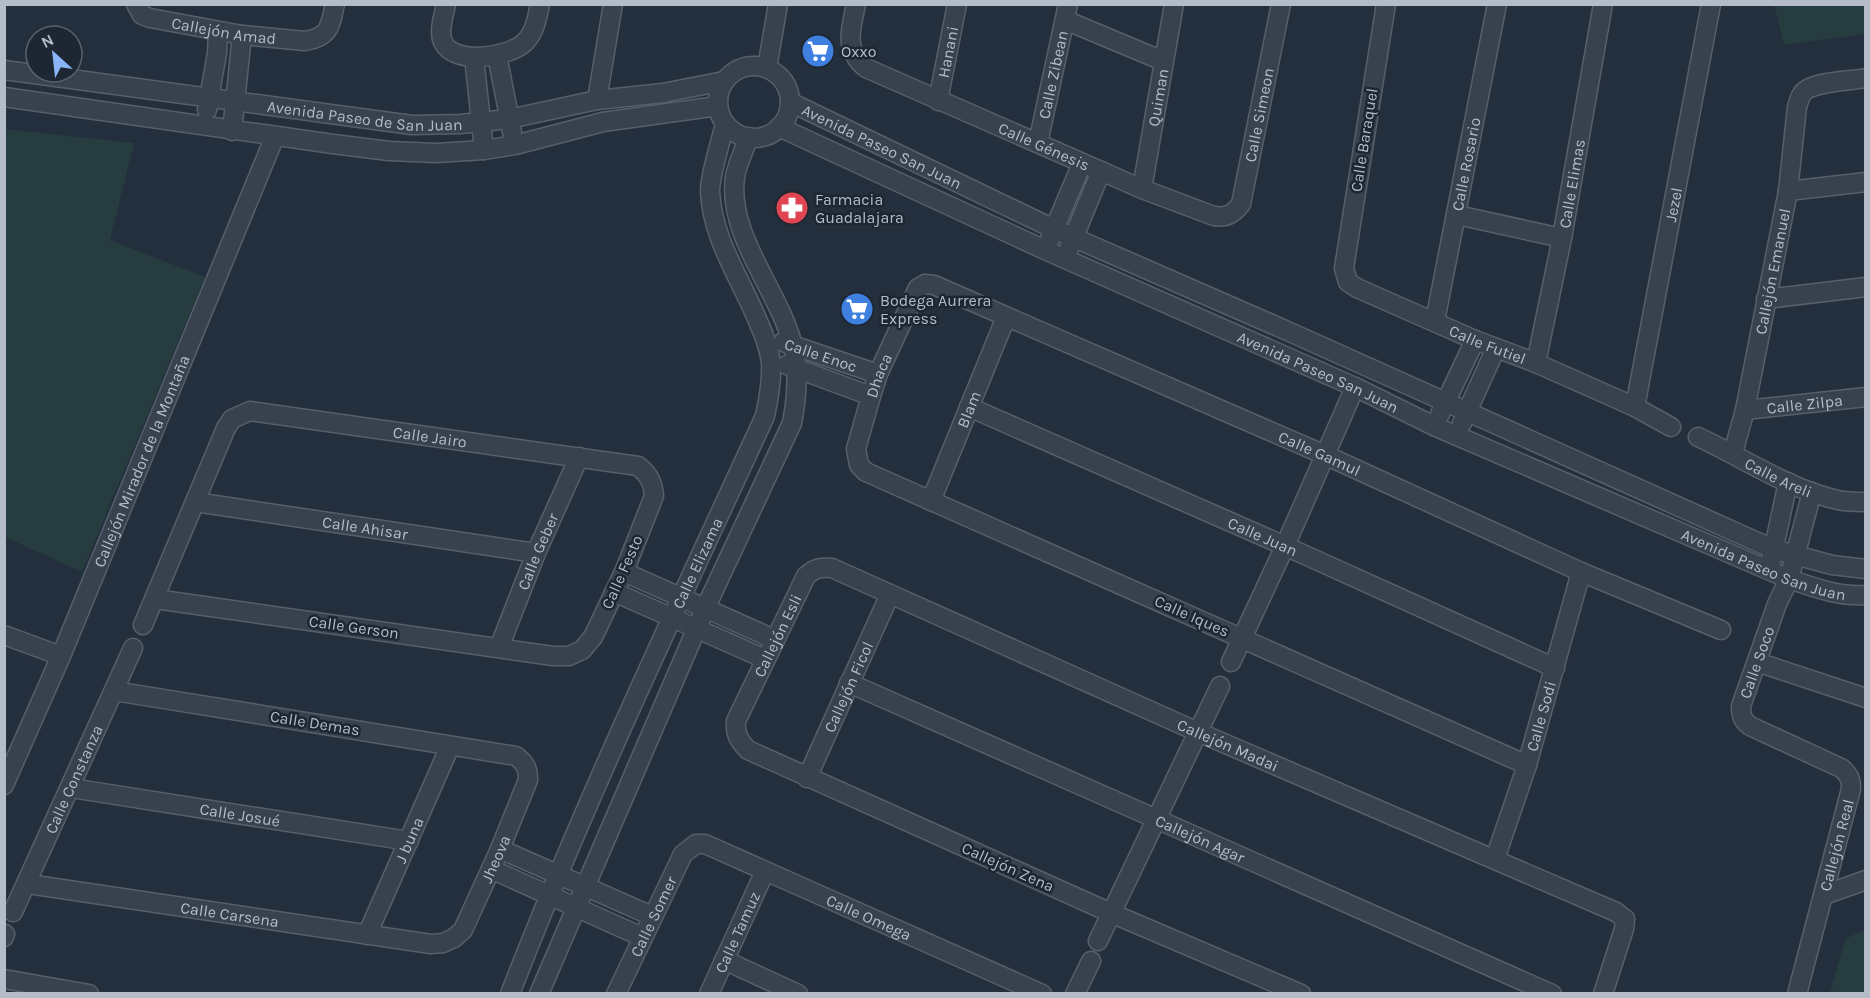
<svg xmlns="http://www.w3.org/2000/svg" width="1870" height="998" font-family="Karla,sans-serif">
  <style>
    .green { fill: #263c3f }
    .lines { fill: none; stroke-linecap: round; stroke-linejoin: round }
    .minor-casing { stroke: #565f6c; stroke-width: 21 }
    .minor { stroke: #38414e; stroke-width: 18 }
    .labels { text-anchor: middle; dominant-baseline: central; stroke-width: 5; stroke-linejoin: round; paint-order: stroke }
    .street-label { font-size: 16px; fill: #b4bcc9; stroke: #1d2633 }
    .poi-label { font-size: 16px; fill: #b4bcc9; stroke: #1d2633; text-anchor: start }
  </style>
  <rect width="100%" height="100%" fill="#242f3e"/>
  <g class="green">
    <polygon points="1774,5 1865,5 1865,34 1784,45"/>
    <polygon points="5,129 134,143 110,240 205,277 82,572 5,537"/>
    <polygon points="1865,930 1865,993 1830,993 1845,939"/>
  </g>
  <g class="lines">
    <g class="minor-casing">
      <g id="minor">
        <path id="s1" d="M136,4L142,15L150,18L242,35L305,41C330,37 330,26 335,4"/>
        <path d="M446,4C444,15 438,31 443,42C454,66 508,57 524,43C535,33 537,18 540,4"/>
        <path id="s2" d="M856,4C851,30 843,49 866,68L1142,189L1214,216C1227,218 1233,214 1241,204L1281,4"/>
        <path id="s3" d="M1386,4L1344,268L1348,282L1357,288L1475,340L1536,363L1635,407L1671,427"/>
        <polyline points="1065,20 1163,61"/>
        <polyline points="497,55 512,132"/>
        <polyline points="474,57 484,150"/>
        <circle cx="754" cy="102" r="36"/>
        <polyline points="767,68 778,4"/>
        <path id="s4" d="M4,70L412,125L461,124L509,119L597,100L663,93L724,81"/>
        <polyline points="4,97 333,144 389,151 436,153 484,150 515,145 603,122 718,106"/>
        <polyline points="597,100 613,4"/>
        <path id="s5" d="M938,101L957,4"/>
        <path id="s6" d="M790,102L1054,229L1283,329L1773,549L1832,565L1866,569"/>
        <polyline points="207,110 217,53 218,31"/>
        <path id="s7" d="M779,127L1045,250L1355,387L1434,426L1789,579C1813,587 1839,597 1866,595"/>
        <polyline points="232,131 242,35"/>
        <path id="s8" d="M1038,143L1068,4"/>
        <path id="s9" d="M1142,189L1174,4"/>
        <polyline points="1788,191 1866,182"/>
        <polyline points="1457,215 1562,238"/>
        <polyline points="1050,239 1082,163"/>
        <polyline points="1069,249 1101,171"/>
        <polyline points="1766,299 1866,287"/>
        <path id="s10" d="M1435,321L1497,4"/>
        <path id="s11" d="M783,342L878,374"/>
        <path id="s12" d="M1536,363L1562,238L1603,4"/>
        <polyline points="787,365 871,396"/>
        <path id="s13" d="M969,407L1285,546L1555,668"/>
        <path id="s14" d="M1635,407L1711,4"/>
        <path id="s15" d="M1745,410L1866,397"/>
        <polyline points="1440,414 1475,340"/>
        <polyline points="1462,423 1496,348"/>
        <path id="s16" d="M1698,437C1744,458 1788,489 1838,500C1847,502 1856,502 1866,502"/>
        <path id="s17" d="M1733,453L1745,410L1788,191L1797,107C1799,101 1800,94 1806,90C1819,81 1850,81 1866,78"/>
        <path id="s18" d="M931,501L1006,317"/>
        <path id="s19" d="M195,502L536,553"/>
        <polyline points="1771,561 1788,482"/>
        <polyline points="624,572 774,639"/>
        <polyline points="614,592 765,659"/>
        <path id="s20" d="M143,625L226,428L232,419L250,411L638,466C649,475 653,482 654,496L624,572L593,637L582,650L569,656H553L155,599"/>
        <polyline points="4,635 61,656"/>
        <path id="s21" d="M499,648L536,553L579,457"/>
        <polyline points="1231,662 1285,546 1355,387"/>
        <polyline points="1757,662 1866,698"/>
        <path id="s22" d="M849,683L1552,994"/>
        <path id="s23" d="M1527,765L866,472L859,465L856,449L871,396L878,374L918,288L925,284L934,285L1325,455L1581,572L1721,630"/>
        <path id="s24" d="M807,778L890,594"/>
        <path id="s25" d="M4,785L61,656L275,136"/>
        <path id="s26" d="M71,788L409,841"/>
        <polyline points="500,849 652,916"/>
        <path id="s27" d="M1495,859L1527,765L1581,572"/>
        <polyline points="491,869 642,937"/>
        <path id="s28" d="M28,884L431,944L443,943L454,938L463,930L500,849L528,780C528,768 525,763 516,756L114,691"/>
        <polyline points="1824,895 1866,880"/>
        <path id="s29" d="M13,912L133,648"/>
        <path id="s30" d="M367,935L450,746"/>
        <polyline points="4,937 5,934"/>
        <polyline points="1098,941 1220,686"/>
        <polyline points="724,960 798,994"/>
        <polyline points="4,979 89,994"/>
        <path id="s31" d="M510,994C586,798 677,607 765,416C769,398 772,381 771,362C769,347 763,332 757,319C739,276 712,238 710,191C710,174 721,141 725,124"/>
        <path d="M539,994L705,609L792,423C797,397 799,372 793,346C779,290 727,236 735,177C737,164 744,150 749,137"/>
        <path id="s32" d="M616,994L683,854L696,844H705L1042,994"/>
        <path id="s33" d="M709,994L765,871"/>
        <polyline points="1075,994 1091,961"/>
        <path id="s34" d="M1301,994L1111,913L748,750C739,741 735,734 736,721L806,576C815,568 820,567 832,568L1198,732L1616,912L1625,919"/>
        <polyline points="1603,994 1624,929 1625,919"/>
        <path id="s35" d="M1797,994L1851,789C1851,779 1849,774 1841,768L1750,726C1742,720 1741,715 1741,706L1777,604L1789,579L1812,492"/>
      </g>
    </g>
    <use href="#minor" class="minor"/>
  </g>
  <defs>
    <g id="supermarket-disc" transform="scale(1.725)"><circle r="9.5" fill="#3f7fe0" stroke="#1d2633"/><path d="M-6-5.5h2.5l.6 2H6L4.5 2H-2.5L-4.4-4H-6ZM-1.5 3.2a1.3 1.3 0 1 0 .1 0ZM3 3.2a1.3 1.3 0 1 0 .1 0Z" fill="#fff"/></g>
    <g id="pharmacy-disc" transform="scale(1.725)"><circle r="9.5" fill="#e0444e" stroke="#1d2633"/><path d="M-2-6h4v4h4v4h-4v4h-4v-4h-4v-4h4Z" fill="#fff"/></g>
  </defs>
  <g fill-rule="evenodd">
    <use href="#supermarket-disc" x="818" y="51"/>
    <use href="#pharmacy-disc" x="792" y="208"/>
    <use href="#supermarket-disc" x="857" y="309"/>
  </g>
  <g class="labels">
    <g class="street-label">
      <text stroke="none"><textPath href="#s1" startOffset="96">Callejón Amad</textPath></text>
      <text stroke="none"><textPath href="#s5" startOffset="50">Hanani</textPath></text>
      <text stroke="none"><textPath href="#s8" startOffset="70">Calle Zibean</textPath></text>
      <text stroke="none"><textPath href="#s9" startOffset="93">Quiman</textPath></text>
      <text stroke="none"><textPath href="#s4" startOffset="364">Avenida Paseo de San Juan</textPath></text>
      <text stroke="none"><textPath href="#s2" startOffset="570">Calle Simeon</textPath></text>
      <text transform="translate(1364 140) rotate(-81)">Calle Baraquel</text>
      <text stroke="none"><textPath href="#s6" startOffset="102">Avenida Paseo San Juan</textPath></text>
      <text stroke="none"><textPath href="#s2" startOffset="264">Calle Génesis</textPath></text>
      <text stroke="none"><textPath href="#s10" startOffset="160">Calle Rosario</textPath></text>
      <text stroke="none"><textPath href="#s12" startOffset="183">Calle Elimas</textPath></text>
      <text stroke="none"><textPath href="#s14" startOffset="206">Jezel</textPath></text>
      <text stroke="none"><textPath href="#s17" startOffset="186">Callejón Emanuel</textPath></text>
      <text stroke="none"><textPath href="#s3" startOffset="435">Calle Futiel</textPath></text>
      <text stroke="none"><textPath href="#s11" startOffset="40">Calle Enoc</textPath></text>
      <text stroke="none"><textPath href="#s7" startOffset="592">Avenida Paseo San Juan</textPath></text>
      <text stroke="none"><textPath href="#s23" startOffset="826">Dhaca</textPath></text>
      <text stroke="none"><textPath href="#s15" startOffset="60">Calle Zilpa</textPath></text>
      <text stroke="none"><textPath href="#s18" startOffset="99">Blam</textPath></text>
      <text stroke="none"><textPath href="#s20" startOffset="426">Calle Jairo</textPath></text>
      <text stroke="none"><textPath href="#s23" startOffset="1360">Calle Gamul</textPath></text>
      <text stroke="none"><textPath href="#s25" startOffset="352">Callejón Mirador de la Montaña</textPath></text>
      <text stroke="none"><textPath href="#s16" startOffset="90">Calle Areli</textPath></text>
      <text stroke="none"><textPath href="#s19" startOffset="172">Calle Ahisar</textPath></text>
      <text stroke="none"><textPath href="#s13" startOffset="321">Calle Juan</textPath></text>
      <text stroke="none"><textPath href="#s21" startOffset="104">Calle Geber</textPath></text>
      <text stroke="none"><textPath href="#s7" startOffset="1078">Avenida Paseo San Juan</textPath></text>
      <text stroke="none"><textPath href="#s31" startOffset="470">Calle Elizama</textPath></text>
      <text transform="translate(622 572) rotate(-66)">Calle Festo</text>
      <text transform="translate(1192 616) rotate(24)">Calle Iques</text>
      <text transform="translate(354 627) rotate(8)">Calle Gerson</text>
      <text stroke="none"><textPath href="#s34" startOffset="732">Callejón Esli</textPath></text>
      <text stroke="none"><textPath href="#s35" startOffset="406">Calle Soco</textPath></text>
      <text stroke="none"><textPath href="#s24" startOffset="100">Callejón Ficol</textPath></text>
      <text stroke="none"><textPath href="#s27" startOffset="150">Calle Sodi</textPath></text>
      <text transform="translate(315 723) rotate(9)">Calle Demas</text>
      <text stroke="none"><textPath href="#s34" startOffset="1260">Callejón Madai</textPath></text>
      <text stroke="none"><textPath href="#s29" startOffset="146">Calle Constanza</textPath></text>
      <text stroke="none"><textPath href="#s26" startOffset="171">Calle Josué</textPath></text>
      <text stroke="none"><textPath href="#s22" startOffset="384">Callejón Agar</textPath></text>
      <text stroke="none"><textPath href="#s30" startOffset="104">J buna</textPath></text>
      <text stroke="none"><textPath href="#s35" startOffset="154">Callejón Real</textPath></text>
      <text stroke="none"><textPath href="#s28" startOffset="522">Jheova</textPath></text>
      <text transform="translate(1008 867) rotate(24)">Callejón Zena</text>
      <text stroke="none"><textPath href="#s28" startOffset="204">Calle Carsena</textPath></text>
      <text stroke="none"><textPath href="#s32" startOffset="86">Calle Somer</textPath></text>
      <text stroke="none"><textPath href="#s32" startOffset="360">Calle Omega</textPath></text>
      <text stroke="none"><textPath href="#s33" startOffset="68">Calle Tamuz</textPath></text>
    </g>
    <g class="poi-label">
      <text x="841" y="51">Oxxo</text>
      <text x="815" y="199">Farmacia<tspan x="815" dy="18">Guadalajara</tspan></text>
      <text x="880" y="300">Bodega Aurrera<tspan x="880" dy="18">Express</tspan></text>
    </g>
  </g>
  <rect width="1870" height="998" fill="none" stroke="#b4bcc9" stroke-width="12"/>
  <g transform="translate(54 54) rotate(333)"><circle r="28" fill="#1d2633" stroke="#59626f" stroke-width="1.5"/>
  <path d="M0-4.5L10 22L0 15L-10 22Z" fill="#8ab4f8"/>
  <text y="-9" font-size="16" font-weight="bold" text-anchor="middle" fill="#b4bcc9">N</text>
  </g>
</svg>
